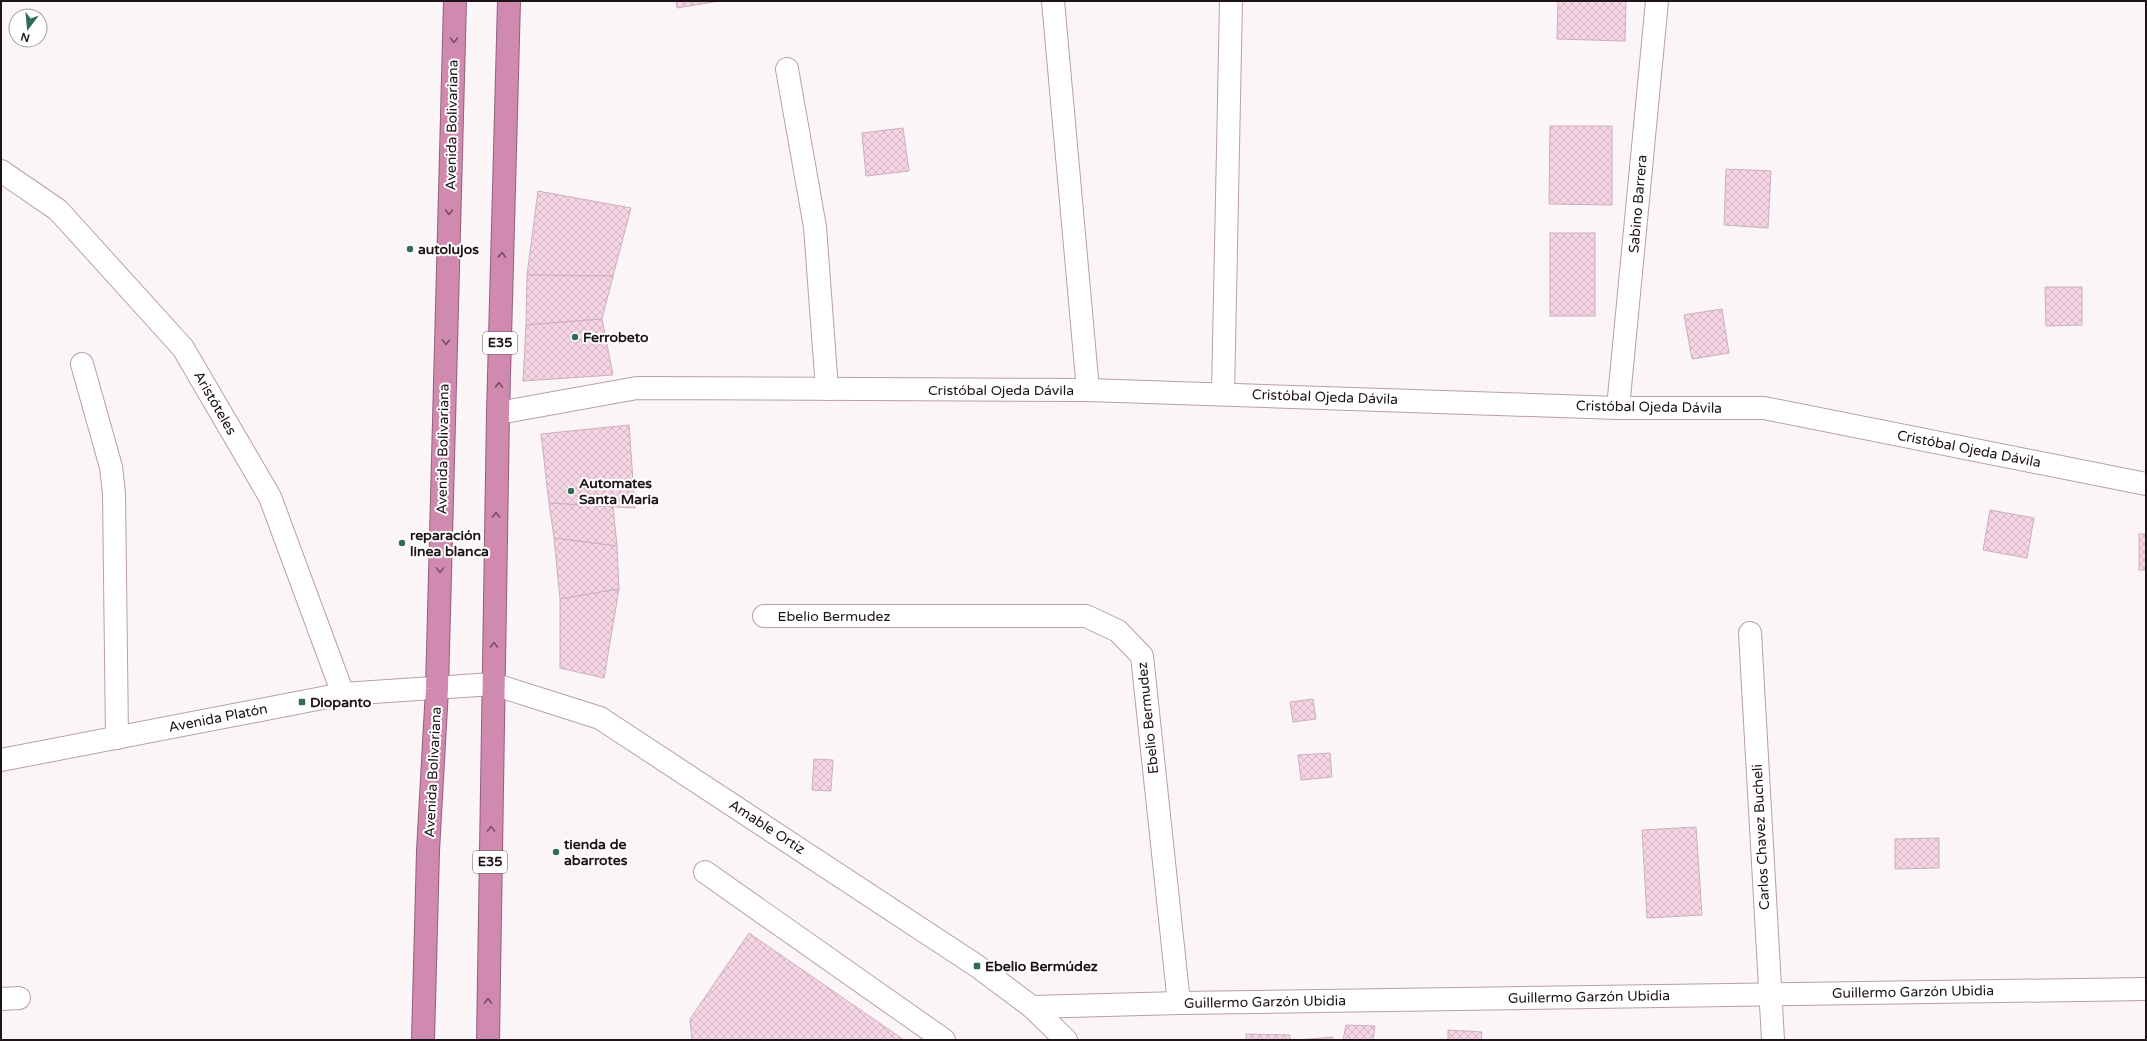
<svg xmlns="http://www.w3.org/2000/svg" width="2147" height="1041" font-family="'Varela Round',sans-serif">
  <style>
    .building { fill: url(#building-cross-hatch); stroke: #cbb0bd }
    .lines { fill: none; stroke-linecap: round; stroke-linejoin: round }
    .minor-casing { stroke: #b99eab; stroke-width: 24 }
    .highway-casing { stroke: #92607a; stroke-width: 24 }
    .minor { stroke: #fff; stroke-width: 22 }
    .highway { stroke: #d18aaf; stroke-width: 22 }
    .oneway { stroke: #774e64 }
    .poi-dot { fill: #316c57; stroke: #fff; stroke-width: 1.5 }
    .labels { text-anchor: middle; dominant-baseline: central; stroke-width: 4; stroke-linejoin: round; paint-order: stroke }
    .shield { fill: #fff; stroke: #615a5d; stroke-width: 1 }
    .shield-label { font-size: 13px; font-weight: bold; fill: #1d1318 }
    .street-label { font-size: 14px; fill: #1d1318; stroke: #fff }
    .poi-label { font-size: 14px; font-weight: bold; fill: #1d1318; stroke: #fff; text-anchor: start }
  </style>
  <defs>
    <pattern id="building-cross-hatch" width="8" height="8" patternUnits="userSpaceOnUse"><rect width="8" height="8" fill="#f5d4e4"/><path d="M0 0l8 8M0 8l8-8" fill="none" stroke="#d2b5c3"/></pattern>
  </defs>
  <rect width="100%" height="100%" fill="#fbf5f8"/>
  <g class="building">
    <polygon points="676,1 719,1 677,8"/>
    <polygon points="1558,1 1626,1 1625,41 1557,39"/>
    <polygon points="1550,126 1612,126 1612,205 1549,204"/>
    <polygon points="903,128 909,171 866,176 862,133"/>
    <polygon points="1726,169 1771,171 1768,228 1724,225"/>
    <polygon points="538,191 631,208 613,276 527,275"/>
    <rect x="1550" y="233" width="45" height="83"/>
    <polygon points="527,275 613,276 602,319 526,325"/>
    <polygon points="2045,287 2082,287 2082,325 2046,326"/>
    <polygon points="1722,309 1729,353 1692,359 1684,315"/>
    <polygon points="602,319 613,375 523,381 526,325"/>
    <polygon points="629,425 635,508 549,503 541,434"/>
    <polygon points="549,503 613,507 617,546 554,538"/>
    <polygon points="1990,510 2034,518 2027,558 1983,550"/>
    <rect x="2139" y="534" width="7" height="36"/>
    <polygon points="554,538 617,546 619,589 560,599"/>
    <polygon points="619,589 604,678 560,668 560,599"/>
    <polygon points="1313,699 1316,719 1293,722 1290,702"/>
    <polygon points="1330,753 1332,777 1301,780 1298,755"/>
    <polygon points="814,759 833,760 831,791 812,790"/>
    <polygon points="1696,827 1702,915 1647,918 1642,830"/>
    <polygon points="1939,838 1939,868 1895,869 1895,839"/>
    <polygon points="749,933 904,1040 692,1040 690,1019"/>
    <polygon points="1346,1025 1375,1026 1373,1040 1343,1040"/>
    <polygon points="1448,1030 1482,1032 1481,1040 1448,1040"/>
    <polygon points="1246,1034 1290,1035 1290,1040 1246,1040"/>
    <polygon points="1333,1037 1332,1040 1297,1040"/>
  </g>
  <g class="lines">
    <g class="minor-casing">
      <g id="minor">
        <polyline points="1053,1 1088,390"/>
        <polyline points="787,69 815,227 827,389"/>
        <polyline points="1,171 58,210 183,348 270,497 343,694"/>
        <polyline points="82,364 111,467 114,493 117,738"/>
        <polyline points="1223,394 1231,1"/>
        <polyline points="1618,408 1657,1"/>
        <polyline points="498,413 637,388 1088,390 1618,408 1764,408 2146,484"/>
        <polyline points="764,616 1086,616 1118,631 1142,656 1179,1003"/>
        <polyline points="1750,633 1773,1040"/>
        <polyline points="1,760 343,694 493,684 600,718 977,966 1032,1007 1066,1040"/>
        <polyline points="705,872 944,1040"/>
        <polyline points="1,999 19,998"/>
        <polyline points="1032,1007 1179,1003 2146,989"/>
      </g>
    </g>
    <g class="highway-casing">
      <g id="highway">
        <polyline points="423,1040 428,851 437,689 455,1"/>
        <polyline points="488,1040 498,413 509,1"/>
      </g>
    </g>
    <use href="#minor" class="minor"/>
    <use href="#highway" class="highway"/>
  </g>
  <defs><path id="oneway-chevron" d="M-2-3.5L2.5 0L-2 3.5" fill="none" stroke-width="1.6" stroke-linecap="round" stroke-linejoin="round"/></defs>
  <g class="oneway">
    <use href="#oneway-chevron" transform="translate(454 40) rotate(91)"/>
    <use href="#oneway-chevron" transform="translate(449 212) rotate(91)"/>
    <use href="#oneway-chevron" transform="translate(502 255) rotate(-88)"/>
    <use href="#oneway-chevron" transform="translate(446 342) rotate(91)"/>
    <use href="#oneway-chevron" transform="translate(499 385) rotate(-88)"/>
    <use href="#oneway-chevron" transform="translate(496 515) rotate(-89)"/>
    <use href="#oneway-chevron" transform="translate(440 570) rotate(91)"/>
    <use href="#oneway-chevron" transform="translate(494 645) rotate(-89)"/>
    <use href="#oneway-chevron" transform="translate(491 829) rotate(-89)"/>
    <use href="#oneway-chevron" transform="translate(488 1001) rotate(-89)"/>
  </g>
  <g class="poi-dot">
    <circle cx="410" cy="249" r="4"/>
    <circle cx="575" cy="337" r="4"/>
    <circle cx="571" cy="491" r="4"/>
    <circle cx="402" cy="543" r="4"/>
    <rect x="298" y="698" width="8" height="8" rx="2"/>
    <circle cx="556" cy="852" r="4"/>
    <rect x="973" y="962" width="8" height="8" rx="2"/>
  </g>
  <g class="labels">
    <g class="shield">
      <rect x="483" y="332" width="34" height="22" rx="3"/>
      <rect x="473" y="851" width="34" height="22" rx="3"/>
    </g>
    <g class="shield-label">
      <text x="500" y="343">E35</text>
      <text x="490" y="862">E35</text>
    </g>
    <g class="street-label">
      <text transform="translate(452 125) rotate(-89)">Avenida Bolivariana</text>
      <text transform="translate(1638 204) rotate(-85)">Sabino Barrera</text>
      <text x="1001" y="390">Cristóbal Ojeda Dávila</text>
      <text transform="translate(1325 397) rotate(2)">Cristóbal Ojeda Dávila</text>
      <text transform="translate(215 403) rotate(60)">Aristóteles</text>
      <text transform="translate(1649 407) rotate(1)">Cristóbal Ojeda Dávila</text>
      <text transform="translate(443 449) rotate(-89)">Avenida Bolivariana</text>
      <text transform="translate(1969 449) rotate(11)">Cristóbal Ojeda Dávila</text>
      <text x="834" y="616">Ebelio Bermudez</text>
      <text transform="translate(218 718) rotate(-11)">Avenida Platón</text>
      <text transform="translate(1148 718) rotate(-96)">Ebelio Bermudez</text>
      <text transform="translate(433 772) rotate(-87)">Avenida Bolivariana</text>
      <text transform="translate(767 827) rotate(33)">Amable Ortiz</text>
      <text transform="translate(1761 837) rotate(-93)">Carlos Chavez Bucheli</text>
      <text transform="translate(1913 992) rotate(-1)">Guillermo Garzón Ubidia</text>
      <text transform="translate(1589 997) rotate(-1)">Guillermo Garzón Ubidia</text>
      <text transform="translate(1265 1002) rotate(-1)">Guillermo Garzón Ubidia</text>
    </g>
    <g class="poi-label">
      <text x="418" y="249">autolujos</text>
      <text x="583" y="337">Ferrobeto</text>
      <text x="579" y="483">Automates<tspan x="579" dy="16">Santa Maria</tspan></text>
      <text x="410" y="535">reparación<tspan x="410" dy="16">linea blanca</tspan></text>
      <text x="310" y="702">Diopanto</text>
      <text x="564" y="844">tienda de<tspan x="564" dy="16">abarrotes</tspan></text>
      <text x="985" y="966">Ebelio Bermúdez</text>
    </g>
  </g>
  <rect width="2147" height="1041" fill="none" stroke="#1d1318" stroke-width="4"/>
  <g transform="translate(28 28) rotate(196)"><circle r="19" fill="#ffffff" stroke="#a5a1a3"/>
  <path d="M0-3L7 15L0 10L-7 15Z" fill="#316c57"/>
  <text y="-6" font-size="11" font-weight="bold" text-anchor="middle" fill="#1d1318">N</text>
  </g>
</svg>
